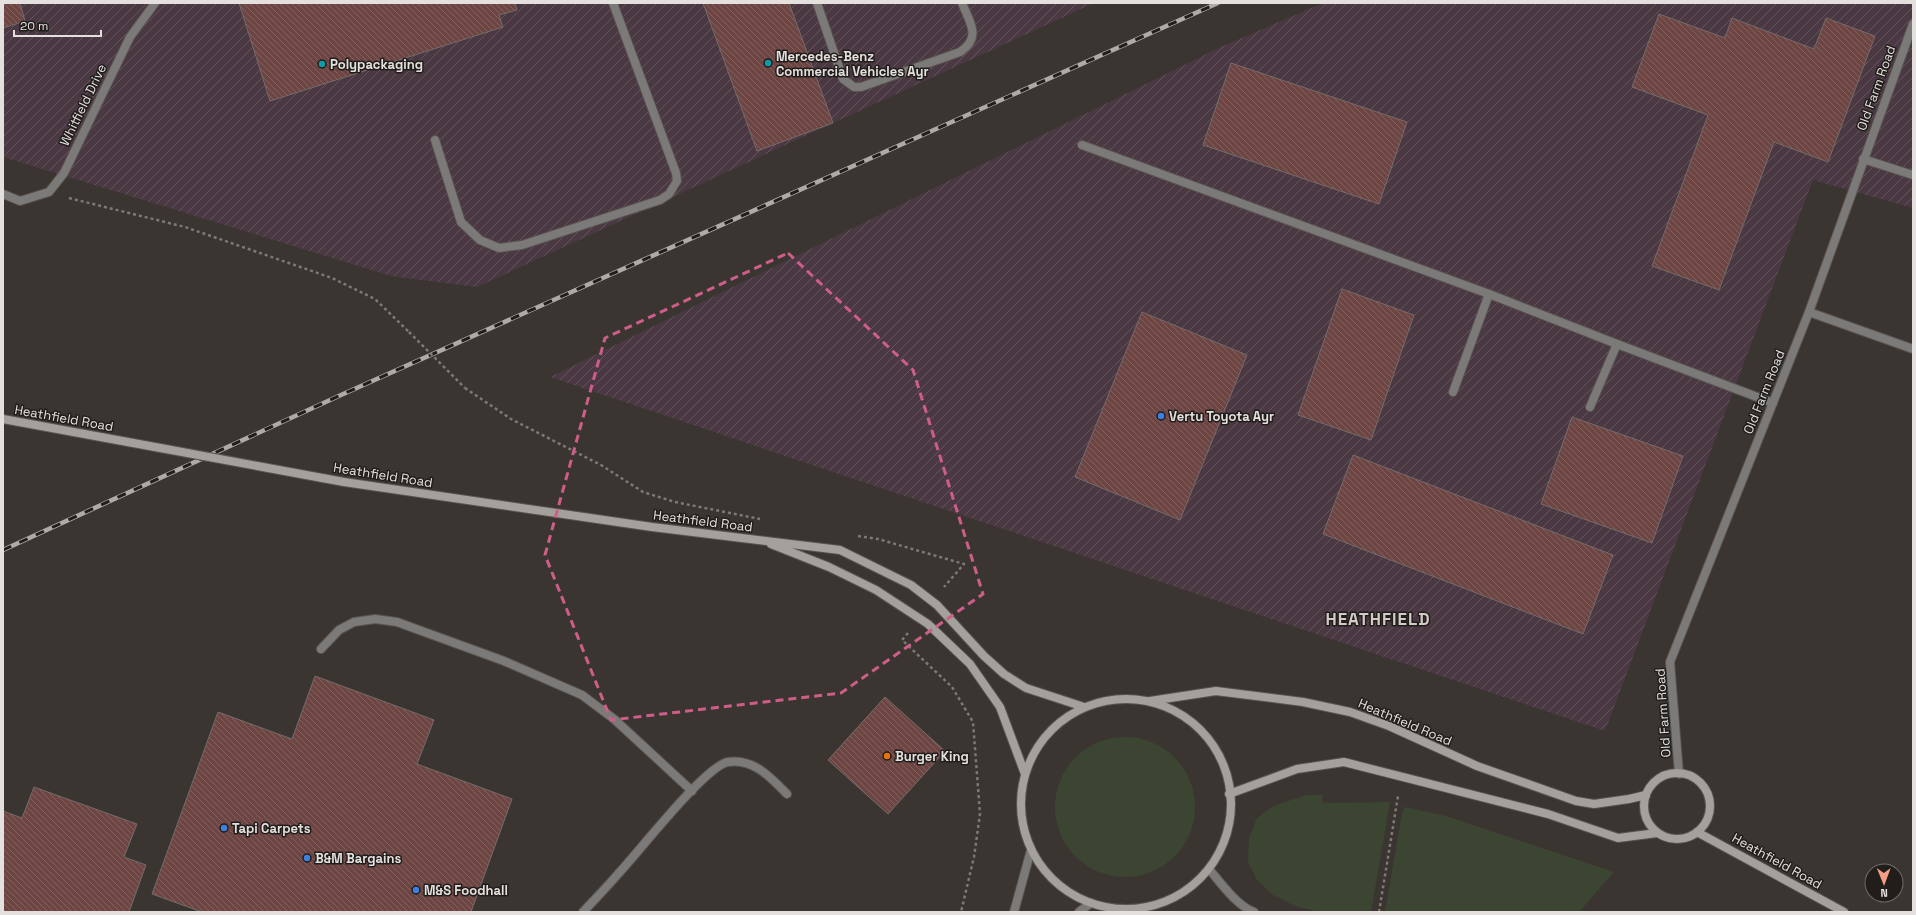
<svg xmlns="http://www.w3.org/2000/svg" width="1916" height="915" font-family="'Space Grotesk',sans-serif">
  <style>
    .industrial { fill: url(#industrial-furrows) }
    .grass { fill: #3b4531 }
    .building { fill: url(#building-back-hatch); stroke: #746c6b }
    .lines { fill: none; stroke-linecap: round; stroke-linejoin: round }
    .service-casing { stroke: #595450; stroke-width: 10 }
    .minor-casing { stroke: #595450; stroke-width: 10 }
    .secondary-casing { stroke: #595450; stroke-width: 10 }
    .path { stroke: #7e7975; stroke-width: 2.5; stroke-dasharray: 3 3; stroke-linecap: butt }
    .service { stroke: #7c7a78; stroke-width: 8 }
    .minor { stroke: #7c7a78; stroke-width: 8 }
    .secondary { stroke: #a4a09c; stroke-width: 8 }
    .rail-casing { stroke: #afaaa8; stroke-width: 4.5 }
    .rail { stroke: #201d1b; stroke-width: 3; stroke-dasharray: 9; stroke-linecap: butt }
    .secondary-bridge-casing { stroke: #595450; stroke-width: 10; stroke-linecap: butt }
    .path-bridge { stroke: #7e7975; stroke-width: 2.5; stroke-dasharray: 3 3; stroke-linecap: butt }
    .secondary-bridge { stroke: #a4a09c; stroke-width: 8 }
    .marked { fill: none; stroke: #ce5e89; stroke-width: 3; stroke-dasharray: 8 5; stroke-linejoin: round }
    .culture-dot { fill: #0f9aa8; stroke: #201d1b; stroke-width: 1.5 }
    .shop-dot { fill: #3f7fe0; stroke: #201d1b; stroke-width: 1.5 }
    .food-dot { fill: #e8710a; stroke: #201d1b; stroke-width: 1.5 }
    .labels { text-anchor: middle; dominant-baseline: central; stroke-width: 3; stroke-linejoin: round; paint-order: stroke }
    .poi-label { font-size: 13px; font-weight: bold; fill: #e4e0de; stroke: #201d1b; text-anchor: start }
    .street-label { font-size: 13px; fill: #e4e0de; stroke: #201d1b }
    .district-label { font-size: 17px; font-weight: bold; letter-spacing: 1px; fill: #d2cbc6; stroke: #201d1b }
  </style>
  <defs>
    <pattern id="industrial-furrows" width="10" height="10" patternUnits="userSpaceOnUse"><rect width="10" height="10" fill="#4a3842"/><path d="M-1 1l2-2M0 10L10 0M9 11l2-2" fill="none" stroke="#64545d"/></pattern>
    <pattern id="building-back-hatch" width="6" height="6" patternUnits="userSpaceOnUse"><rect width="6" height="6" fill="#6d4543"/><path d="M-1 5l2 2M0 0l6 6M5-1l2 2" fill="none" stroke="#82605e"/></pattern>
  </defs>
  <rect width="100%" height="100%" fill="#3b3531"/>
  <g class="industrial">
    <polygon points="3,3 1094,3 477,287 391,276 3,157"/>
    <polygon points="1323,3 1913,3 1913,208 1813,180 1605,731 550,377 1223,46"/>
  </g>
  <g class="grass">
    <circle cx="1125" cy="807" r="70"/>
    <polygon points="1306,795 1323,795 1322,802 1331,803 1390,802 1371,912 1320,912 1295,906 1273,895 1257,880 1248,862 1249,838 1257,818 1273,806"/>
    <polygon points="1405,807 1446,816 1614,872 1579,912 1385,912 1402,813"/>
  </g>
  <g class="building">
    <polygon points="3,3 20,3 25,21 3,28"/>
    <polygon points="239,3 515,3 517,10 499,15 503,27 270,101"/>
    <polygon points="703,3 789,3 833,123 757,151"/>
    <polygon points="1659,14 1725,38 1732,18 1814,49 1826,18 1875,36 1828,162 1774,142 1719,290 1652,266 1708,115 1632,87"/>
    <polygon points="1231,63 1407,122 1379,204 1203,145"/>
    <polygon points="1342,289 1414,315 1371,440 1298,415"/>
    <polygon points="1142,312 1247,355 1180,520 1075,477"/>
    <polygon points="1572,417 1683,456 1652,543 1541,504"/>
    <polygon points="1353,455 1613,555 1583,634 1323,534"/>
    <polygon points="315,676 434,720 417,764 512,799 471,912 202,912 152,894 218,712 292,739"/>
    <polygon points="885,697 945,751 888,814 828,760"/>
    <polygon points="34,787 137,824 124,857 146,865 129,912 3,912 3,811 22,818"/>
  </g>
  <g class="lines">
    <g class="service-casing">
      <g id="service">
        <path d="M817,3L843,79L854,87H861L960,52C982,37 970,23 962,3"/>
        <polyline points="435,140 461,222 480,240 499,248 522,245 660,200 669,194 677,181 676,173 613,3"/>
        <polyline points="1082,145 1489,294"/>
        <polyline points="1863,159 1913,175"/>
        <polyline points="1453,392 1489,294 1617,344 1773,403"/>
        <polyline points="1590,407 1617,344"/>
        <polyline points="321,649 339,630 354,622 375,619 397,622 504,661 582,695 614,719 692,791"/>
        <path d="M583,912C595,899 607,887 618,874C638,853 705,766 728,762C754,758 771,778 787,794"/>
      </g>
    </g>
    <g class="minor-casing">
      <g id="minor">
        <polyline points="3,194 20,201 49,192 64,173 130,37 155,3"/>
        <polyline points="1809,312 1913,349"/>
        <polyline points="1679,774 1670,662 1809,312 1913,24"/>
        <path d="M1209,869C1220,882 1237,906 1254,912"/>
        <polyline points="1014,912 1031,850"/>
        <polyline points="1079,912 1091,903"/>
      </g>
    </g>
    <g class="secondary-casing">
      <g id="secondary">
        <polyline points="3,419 155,447"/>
        <polyline points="344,482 652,527 840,550 911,585 937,605 984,656 1004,674 1026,688 1084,707"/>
        <polyline points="771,544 829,567 876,590 928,624 970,664 1000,707 1025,774"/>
        <circle cx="1126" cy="804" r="105"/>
        <polyline points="1150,701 1216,691 1303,702 1350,712 1389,726 1477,766 1576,801 1594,804 1629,799 1646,795"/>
        <circle cx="1677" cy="806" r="33"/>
        <polyline points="1229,794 1297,769 1344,762 1548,814 1618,838 1657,833"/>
        <polyline points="1697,832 1844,912"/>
      </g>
    </g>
    <g class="path">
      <polyline points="69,198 185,227 332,278 375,299 409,332"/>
      <polyline points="465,388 511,419 601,465 643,492 675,502 760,519"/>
      <polyline points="858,536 878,539 964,564 944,587"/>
      <polyline points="908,633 902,640 952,687 973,722 980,814 974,857 961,912"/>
      <polyline points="1379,912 1398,796"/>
    </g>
    <use href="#service" class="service"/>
    <use href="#minor" class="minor"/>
    <use href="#secondary" class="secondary"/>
    <g class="rail-casing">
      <polyline id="rail" points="3,550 341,395 1218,3"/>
    </g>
    <use href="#rail" class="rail"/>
    <g class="secondary-bridge-casing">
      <polyline id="secondary-bridge" points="155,447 344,482"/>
    </g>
    <polyline class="path-bridge" points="409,332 465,388"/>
    <use href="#secondary-bridge" class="secondary-bridge"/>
  </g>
  <path class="marked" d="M788,253L913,370L983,594L841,693L611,720L545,555L605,338Z"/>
  <g class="culture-dot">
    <circle cx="768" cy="63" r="4"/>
    <circle cx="322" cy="64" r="4"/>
  </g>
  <g class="shop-dot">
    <circle cx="1161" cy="416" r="4"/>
    <circle cx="224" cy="828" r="4"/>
    <circle cx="307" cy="858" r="4"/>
    <circle cx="416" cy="890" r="4"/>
  </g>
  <circle class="food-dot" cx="887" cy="756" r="4"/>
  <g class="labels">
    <g class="poi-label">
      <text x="776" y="56">Mercedes-Benz<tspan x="776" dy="15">Commercial Vehicles Ayr</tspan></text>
      <text x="330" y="64">Polypackaging</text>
      <text x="1169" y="416">Vertu Toyota Ayr</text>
      <text x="895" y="756">Burger King</text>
      <text x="232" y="828">Tapi Carpets</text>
      <text x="315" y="858">B&amp;M Bargains</text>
      <text x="424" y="890">M&amp;S Foodhall</text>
    </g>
    <g class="street-label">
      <text transform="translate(1876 88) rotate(-70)">Old Farm Road</text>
      <text transform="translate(83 105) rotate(-64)">Whitfield Drive</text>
      <text transform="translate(1764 392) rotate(-68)">Old Farm Road</text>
      <text transform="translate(64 418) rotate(10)">Heathfield Road</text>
      <text transform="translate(383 475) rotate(9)">Heathfield Road</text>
      <text transform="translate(703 521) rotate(7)">Heathfield Road</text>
      <text transform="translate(1663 713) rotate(-94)">Old Farm Road</text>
      <text transform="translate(1405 722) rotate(23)">Heathfield Road</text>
      <text transform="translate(1777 861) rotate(29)">Heathfield Road</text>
    </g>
    <g class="district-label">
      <text x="1378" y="619">HEATHFIELD</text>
    </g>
  </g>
  <rect width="1916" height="915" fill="none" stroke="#e4e0de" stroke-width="8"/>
  <g transform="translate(1884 883) rotate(179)"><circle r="19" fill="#201d1b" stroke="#6e6b69"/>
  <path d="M0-3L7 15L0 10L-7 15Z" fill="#f39f86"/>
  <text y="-6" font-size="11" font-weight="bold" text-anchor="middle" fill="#e4e0de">N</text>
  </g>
  <path d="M14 30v6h87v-6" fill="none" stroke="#e4e0de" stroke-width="2"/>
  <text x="20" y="30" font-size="12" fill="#e4e0de" stroke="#201d1b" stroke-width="3" paint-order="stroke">20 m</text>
</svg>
